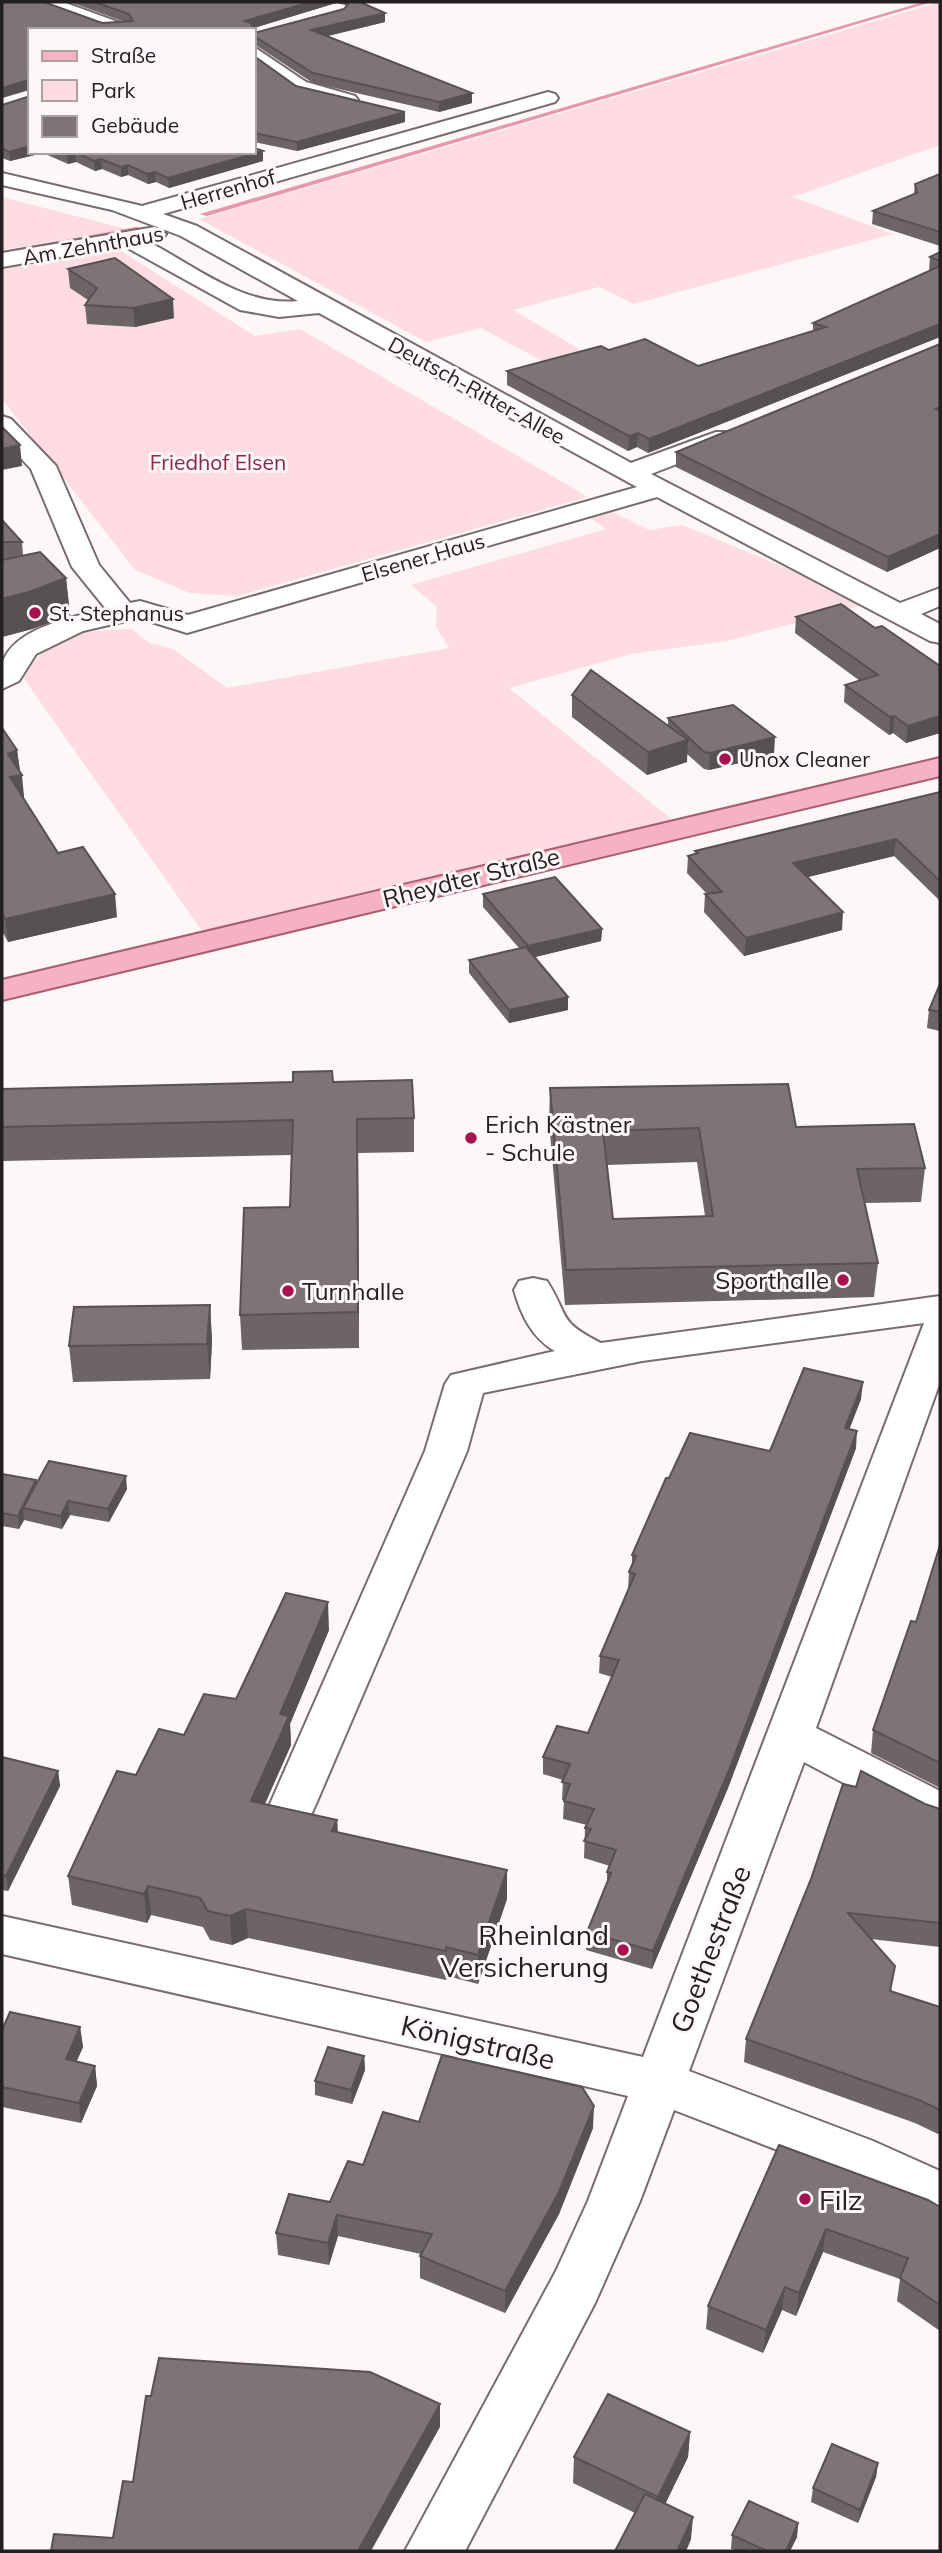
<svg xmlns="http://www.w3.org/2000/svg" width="942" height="2553" font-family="Mulish,sans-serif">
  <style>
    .green { fill: #ffdbe2 }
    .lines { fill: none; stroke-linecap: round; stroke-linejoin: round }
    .stream { fill: #e997aa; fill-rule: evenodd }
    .minor-casing { stroke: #776d6f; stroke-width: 4 }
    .major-casing { stroke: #a85d71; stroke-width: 4 }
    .minor { fill: #fff; fill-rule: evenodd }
    .major { fill: #f5b2c4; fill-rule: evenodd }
    .wall { fill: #6c6465; fill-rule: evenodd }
    .shaded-wall { fill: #585153 }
    .building { fill: #7e7476; stroke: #585153; stroke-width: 2; fill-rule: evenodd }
    .poi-dot { fill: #a5124f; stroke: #fef7f8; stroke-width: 2.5 }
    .labels { text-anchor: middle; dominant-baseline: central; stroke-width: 6; stroke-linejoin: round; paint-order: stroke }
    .far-street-label { font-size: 21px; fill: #242021; stroke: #fef7f8 }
    .far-park-label { font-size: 21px; fill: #872947; stroke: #fef7f8 }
    .far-poi-label { font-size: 21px; fill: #242021; stroke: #fef7f8; text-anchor: start }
    .street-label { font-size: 24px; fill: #242021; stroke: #fef7f8 }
    .poi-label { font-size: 24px; fill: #242021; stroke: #fef7f8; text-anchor: start }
    .near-poi-label { font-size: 28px; fill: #242021; stroke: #fef7f8; text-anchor: end }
    .near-street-label { font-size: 28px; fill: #242021; stroke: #fef7f8 }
  </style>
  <rect width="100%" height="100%" fill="#fef7f8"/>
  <g class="green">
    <polygon points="940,2 940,145 793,197 893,234 634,304 599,287 513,310 596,359 555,368 481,328 426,342 199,219"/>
    <polygon points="2,197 126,229 2,250"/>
    <polygon points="110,244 255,336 300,329 588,497 237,596 190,593 135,570 2,399 2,263"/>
    <path d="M610,511L649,530L682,525L871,603L727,641L631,654L509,688L675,822L205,935L24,679C46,631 85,631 132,629L149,643L173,649L227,688L449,648L436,627L437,607L411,585L606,529L589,517Z"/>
  </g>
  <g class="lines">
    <g class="stream">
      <polygon points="923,2 932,2 207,216 200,214"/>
      <polygon points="136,227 139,227 139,231 2,255 2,251"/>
    </g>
    <g class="minor-casing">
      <g id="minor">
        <polygon points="37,2 63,2 129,26 131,30 104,30 39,6"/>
        <polygon points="254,47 306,82 355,96 358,100 348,106 292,90 254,62"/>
        <path d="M548,92L555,94L558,98L555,102L163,214L197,226L631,463L716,432H734L738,437L734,442L651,474L900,603L940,588V606L921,614L940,624V643L930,641L657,497L187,633L139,618L83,631L36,654L19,681L2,689C2,681 0,669 3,662C14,628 75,616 106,609L72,567L31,469L2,438V416L11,419L56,466L99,565L130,603L140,601L188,615L637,487L319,313L279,317L240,310L124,246L2,267V253L155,227L166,234L163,239L149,242C195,266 244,307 298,301L181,236L112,210L2,185V173L142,206Z"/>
        <path d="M533,1278L547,1281C570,1317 556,1320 601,1343L940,1296V1382L816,1728L940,1791V1830L923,1825L804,1762L689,2071L873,2141L940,2171V2218L837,2173L674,2110L640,2201L595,2303L465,2551H405L556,2271L588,2201L628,2096L2,1954V1916L643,2057L924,1323L642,1361L483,1393L467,1451L316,1804L310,1817L293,1822L276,1817L270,1804L425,1451L445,1384L451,1375L555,1351C532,1338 521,1315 514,1290L519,1281Z"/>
      </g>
    </g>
    <g class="major-casing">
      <polygon id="major" points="940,758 940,776 2,1000 2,980"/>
    </g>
    <use href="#minor" class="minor"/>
    <use href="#major" class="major"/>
  </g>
  <g class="wall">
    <polygon points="2,2 44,2 102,23 125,22 70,2 360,2 385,13 385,22 326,36 472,93 472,103 439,112 313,83 254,44 254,32 254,33 344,9 346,8 345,5 336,3 253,28 253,30 30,30 30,90 2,98"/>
    <polygon points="254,56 296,86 405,112 405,122 297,151 254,142"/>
    <polygon points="2,105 30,152 254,152 263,151 263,161 169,188 156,182 148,184 128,175 121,177 102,169 95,171 76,162 68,164 43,153 10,161 2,158"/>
    <polygon points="940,174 940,246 872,224 873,211 914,194 915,184"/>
    <polygon points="940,252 940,337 648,453 637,447 628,451 507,385 507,371 609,350 698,366 813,331 813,323 929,271 930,257"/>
    <polygon points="68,269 174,318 135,327 87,324 85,305 88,300 70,288"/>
    <polygon points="940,344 940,548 887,572 676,467 676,452"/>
    <polygon points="2,542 22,542 23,555 66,578 70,615 32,629 2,637"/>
    <polygon points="796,617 875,628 940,666 940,733 906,743 893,733 889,735 844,702 845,685 860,681 795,633"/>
    <polygon points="572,695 668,725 668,718 774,755 709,770 704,769 687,754 687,762 647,775 572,717"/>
    <polygon points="2,728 17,750 20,771 24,797 23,797 58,853 117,917 8,942 2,931"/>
    <polygon points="940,792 940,900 938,899 894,856 807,877 842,930 744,956 704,912 705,894 707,894 687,873 688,856 695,854 695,851"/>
    <polygon points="483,894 602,929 601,941 535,957 568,997 568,1010 509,1023 469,973 469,960 519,948 483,907"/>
    <polygon points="940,984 940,1031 927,1028 929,1010"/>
    <polygon points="333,1082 414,1118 414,1152 358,1153 359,1348 242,1350 240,1315 290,1207 291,1155 2,1161 2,1089"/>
    <path d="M550,1088L796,1127L925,1168L921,1202L864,1203L878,1263L874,1297L565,1305L549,1122ZM697,1162L705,1216L613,1219L607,1165Z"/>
    <polygon points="210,1305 212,1341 210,1379 73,1382 69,1346"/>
    <polygon points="861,1399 849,1429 856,1448 728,1788 652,1969 586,1950 587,1932 607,1883 607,1872 610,1866 584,1858 585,1828 587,1825 563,1819 564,1800 562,1800 563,1780 543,1774 543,1757 588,1733 612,1677 599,1673 600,1656 628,1590 629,1572 632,1566 632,1555 669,1478 770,1451"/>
    <polygon points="2,1474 36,1480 37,1483 127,1489 109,1522 70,1515 62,1529 24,1520 19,1529 2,1526"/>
    <polygon points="940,1545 940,1788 871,1753 873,1730 916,1622"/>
    <polygon points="329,1630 290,1724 291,1745 265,1804 337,1820 338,1832 507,1870 507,1899 478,1984 447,1976 446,1980 248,1938 232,1945 210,1940 203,1927 151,1915 147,1923 72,1905 68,1876 184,1735 236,1699"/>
    <polygon points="2,1757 58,1771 60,1786 8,1891 2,1890"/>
    <polygon points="925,1804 940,1809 940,1947 871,1939 892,1991 940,2007 940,2135 915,2123 744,2062 746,2039"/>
    <polygon points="80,2027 83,2047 76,2062 95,2066 97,2086 81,2123 2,2107 2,2030"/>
    <polygon points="364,2056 365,2070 352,2104 315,2095 315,2081"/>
    <polygon points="419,2122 593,2128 559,2214 505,2313 420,2278 420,2256 421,2254 338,2236 329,2265 278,2255 276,2233 330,2202 363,2165"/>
    <polygon points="779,2145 940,2207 940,2331 897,2301 900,2279 823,2252 796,2316 782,2310 763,2353 706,2329 708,2306"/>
    <polygon points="690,2432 688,2457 665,2504 691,2539 686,2551 615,2551 635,2513 573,2483 574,2457"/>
    <polygon points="878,2463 876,2477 858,2523 811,2502 813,2488"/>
    <polygon points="798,2523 797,2537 790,2551 737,2551 731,2549 732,2535"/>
  </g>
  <g class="shaded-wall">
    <polygon points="311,2 336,2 336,3 247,30 245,21"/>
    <polygon points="385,13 385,22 312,40 311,30"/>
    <polygon points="28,80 29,89 2,98 2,88"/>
    <polygon points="472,93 472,103 439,112 439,102"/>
    <polygon points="405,112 405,122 297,151 297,142"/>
    <polygon points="30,146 30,152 43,153 10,161 9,152"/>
    <polygon points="263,151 263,161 169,188 168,178"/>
    <polygon points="75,152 76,162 68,164 67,154"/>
    <polygon points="101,159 102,169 95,171 94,161"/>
    <polygon points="128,165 128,175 121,177 121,167"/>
    <polygon points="155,172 156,182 148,184 147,174"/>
    <polygon points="173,299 174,318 135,327 133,308"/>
    <polygon points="940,324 940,337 648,453 649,439"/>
    <polygon points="638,433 637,447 628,451 629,436"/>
    <polygon points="20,445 22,466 2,470 2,449"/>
    <polygon points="940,534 940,548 887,572 888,557"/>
    <polygon points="66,578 70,615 32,629 2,637 2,599"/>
    <polygon points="894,716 893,733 889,735 890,717"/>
    <polygon points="940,716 940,733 906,743 908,726"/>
    <polygon points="775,737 774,755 709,770 710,753"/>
    <polygon points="688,740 687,762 647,775 648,752"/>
    <polygon points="17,750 20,772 8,754"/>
    <polygon points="22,775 24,797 13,799 10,777"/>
    <polygon points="896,839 894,856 792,881 793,863"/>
    <polygon points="115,894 117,917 8,942 5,919"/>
    <polygon points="843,912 842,930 744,956 746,938"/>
    <polygon points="602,929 601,941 527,959 528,946"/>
    <polygon points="568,997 568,1010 509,1023 509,1010"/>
    <polygon points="357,1119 358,1153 359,1348 358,1312"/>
    <polygon points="210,1305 212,1341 210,1379 207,1344"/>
    <polygon points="863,1382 861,1399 843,1446 845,1428"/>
    <polygon points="857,1431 856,1448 728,1788 652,1969 653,1951"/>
    <polygon points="126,1476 127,1489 109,1522 108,1509"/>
    <polygon points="36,1480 38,1494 23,1508 24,1520 19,1529 18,1516"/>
    <polygon points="68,1501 70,1515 62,1529 61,1516"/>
    <polygon points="328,1602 329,1630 290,1724 291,1745 253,1830 251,1801 280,1714"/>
    <polygon points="58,1771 60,1786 8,1891 6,1876"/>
    <polygon points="337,1820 338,1849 332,1831"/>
    <polygon points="507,1870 507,1899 478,1984 478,1955"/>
    <polygon points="148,1886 151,1915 147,1923 144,1894"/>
    <polygon points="246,1909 248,1938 232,1945 230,1916"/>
    <polygon points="446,1947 447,1976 446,1980"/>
    <polygon points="80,2027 83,2047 69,2079 66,2059"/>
    <polygon points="364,2056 365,2070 352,2104 351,2090"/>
    <polygon points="95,2066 97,2086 81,2123 79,2103"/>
    <polygon points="594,2106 593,2128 559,2214 505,2313 505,2291"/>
    <polygon points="337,2215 338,2236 329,2265 328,2243"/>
    <polygon points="826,2229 823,2252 796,2316 799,2293"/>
    <polygon points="785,2287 782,2310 763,2353 766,2330"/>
    <polygon points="440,2404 440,2427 371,2551 358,2551"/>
    <polygon points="690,2432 688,2457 656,2523 658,2497"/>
    <polygon points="878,2463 876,2477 858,2523 860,2510"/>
    <polygon points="693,2517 691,2539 686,2551 677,2551"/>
    <polygon points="798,2523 797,2537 790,2551 786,2551"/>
  </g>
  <g class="building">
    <polygon points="2,2 44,2 102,23 133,21 129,14 94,2 311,2 245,21 251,23 253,30 30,30 30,81 28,80 2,88"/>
    <polygon points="347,2 360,2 385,13 311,30 472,93 439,102 313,73 254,36 254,32 254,33 344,9 348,4"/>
    <polygon points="254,56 296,86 405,112 297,142 254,133"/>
    <polygon points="30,96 30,146 9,152 2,148 2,105"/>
    <polygon points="254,148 263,151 168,178 155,172 147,174 128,165 121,167 101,159 94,161 75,152 254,152"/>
    <polygon points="940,174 940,232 873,211 917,193 915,184"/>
    <polygon points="940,252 940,261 930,257"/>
    <polygon points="115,258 173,299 133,308 85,305 97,288 68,269"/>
    <polygon points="940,266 940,324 649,439 638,433 629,436 507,371 601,346 609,350 645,339 698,366 826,327 813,323"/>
    <polygon points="940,344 940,407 936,409 940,410 940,534 888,557 676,452"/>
    <polygon points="2,427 20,445 2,449"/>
    <polygon points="2,520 22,542 2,542"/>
    <polygon points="40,552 66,578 29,592 2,599 2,560"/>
    <polygon points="841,604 875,628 882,626 940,666 940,716 908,726 894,716 890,717 845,685 878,675 796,617"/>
    <polygon points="591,670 688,740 648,752 572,695"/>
    <polygon points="733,705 775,737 710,753 704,752 668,718"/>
    <polygon points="2,728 17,750 8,754 22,775 10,777 58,853 83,847 115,894 5,919 2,913"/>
    <polygon points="940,792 940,881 896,839 793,863 843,912 746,938 705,894 722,892 688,856 698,853 695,851"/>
    <polygon points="555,877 602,929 528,946 483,894"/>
    <polygon points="526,947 568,997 509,1010 469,960"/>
    <polygon points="940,984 940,1012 929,1010"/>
    <polygon points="332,1071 333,1082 412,1080 414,1118 357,1119 358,1312 240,1315 244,1208 290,1207 293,1120 2,1127 2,1089 293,1082 293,1072"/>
    <path d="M788,1084L796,1127L914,1124L925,1168L857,1169L878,1263L566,1270L550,1088ZM699,1128L713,1216L613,1219L603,1131Z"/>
    <polygon points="210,1305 207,1344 69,1346 74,1307"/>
    <polygon points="804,1368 863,1382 845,1428 857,1431 729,1770 653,1951 587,1932 611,1873 607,1872 616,1850 584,1841 591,1829 585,1828 594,1809 564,1801 570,1784 562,1782 570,1764 543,1757 557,1726 588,1733 619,1660 600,1656 635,1574 629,1572 636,1556 632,1555 666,1478 669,1478 690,1433 770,1451"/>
    <polygon points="49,1461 126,1476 108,1509 68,1501 61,1516 23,1508"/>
    <polygon points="2,1474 36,1480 18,1516 2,1513"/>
    <polygon points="940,1545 940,1763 873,1730 911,1621 916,1622"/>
    <polygon points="286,1593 328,1602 280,1714 289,1716 251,1801 337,1820 332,1831 507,1870 478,1955 446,1947 446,1951 246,1909 230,1916 208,1911 200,1898 148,1886 144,1894 68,1876 117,1771 136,1775 159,1729 184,1735 204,1694 236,1699"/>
    <polygon points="2,1757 58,1771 6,1876 2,1875"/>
    <polygon points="861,1771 925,1804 940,1809 940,1923 848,1913 895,1966 890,1991 940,2007 940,2110 919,2100 746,2039 811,1879 843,1784 856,1787"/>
    <polygon points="10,2012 80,2027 66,2059 95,2066 79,2103 2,2087 2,2030"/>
    <polygon points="328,2047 364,2056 351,2090 315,2081"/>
    <polygon points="442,2055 582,2087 594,2106 559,2192 505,2291 420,2256 432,2234 337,2215 328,2243 276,2233 289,2194 330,2202 348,2161 363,2165 383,2112 419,2122"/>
    <polygon points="779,2145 928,2200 940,2207 940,2305 900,2278 908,2258 826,2229 799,2293 785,2287 766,2330 708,2306"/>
    <polygon points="159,2358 370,2372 440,2404 358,2551 51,2551 54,2534 113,2538 123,2481 133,2482 146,2396 151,2396"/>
    <polygon points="608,2394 690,2432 658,2497 574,2457"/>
    <polygon points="832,2444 878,2463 860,2510 813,2488"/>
    <polygon points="645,2494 693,2517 677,2551 615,2551"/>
    <polygon points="749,2501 798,2523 786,2551 767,2551 732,2535"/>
  </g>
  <g class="poi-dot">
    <circle cx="35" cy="613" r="7"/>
    <circle cx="725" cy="759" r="7"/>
    <circle cx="471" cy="1138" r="7"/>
    <circle cx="843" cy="1280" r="7"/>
    <circle cx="288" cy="1291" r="7"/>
    <circle cx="623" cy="1950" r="7"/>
    <circle cx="805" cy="2199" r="7"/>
  </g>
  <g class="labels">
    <g class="far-street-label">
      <text transform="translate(228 189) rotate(-16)">Herrenhof</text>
      <text transform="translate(93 245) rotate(-10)">Am Zehnthaus</text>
      <text transform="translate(477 390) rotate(29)">Deutsch-Ritter-Allee</text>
      <text transform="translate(423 557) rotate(-16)">Elsener Haus</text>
    </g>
    <g class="far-park-label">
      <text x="218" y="462">Friedhof Elsen</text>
    </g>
    <g class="far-poi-label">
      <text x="49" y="613">St. Stephanus</text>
      <text x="739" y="759">Unox Cleaner</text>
    </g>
    <g class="street-label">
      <text transform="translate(471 877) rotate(-14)">Rheydter Straße</text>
    </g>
    <g class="poi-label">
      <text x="485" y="1124">Erich Kästner<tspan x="485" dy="28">- Schule</tspan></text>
      <text x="829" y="1280" text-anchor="end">Sporthalle</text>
      <text x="302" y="1291">Turnhalle</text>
    </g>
    <g class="near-poi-label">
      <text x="609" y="1934">Rheinland<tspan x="609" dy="32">Versicherung</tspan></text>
      <text x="819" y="2199" text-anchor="start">Filz</text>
    </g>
    <g class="near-street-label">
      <text transform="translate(710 1949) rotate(-69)">Goethestraße</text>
      <text transform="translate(478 2042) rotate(13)">Königstraße</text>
    </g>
  </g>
  <rect width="942" height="2553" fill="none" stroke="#242021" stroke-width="7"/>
  <rect x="28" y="28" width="228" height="126" fill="#fef7f8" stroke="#a7a1a2" stroke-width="2"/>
  <rect x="42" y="51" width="35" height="10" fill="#f5b2c4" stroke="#a7a1a2" stroke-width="2"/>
  <text x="91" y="63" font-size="21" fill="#242021">Straße</text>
  <rect x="42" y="80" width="35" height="21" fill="#ffdbe2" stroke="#a7a1a2" stroke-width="2"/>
  <text x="91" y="98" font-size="21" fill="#242021">Park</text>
  <rect x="42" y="116" width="35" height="21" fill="#7e7476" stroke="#a7a1a2" stroke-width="2"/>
  <text x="91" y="133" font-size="21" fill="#242021">Gebäude</text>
</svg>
